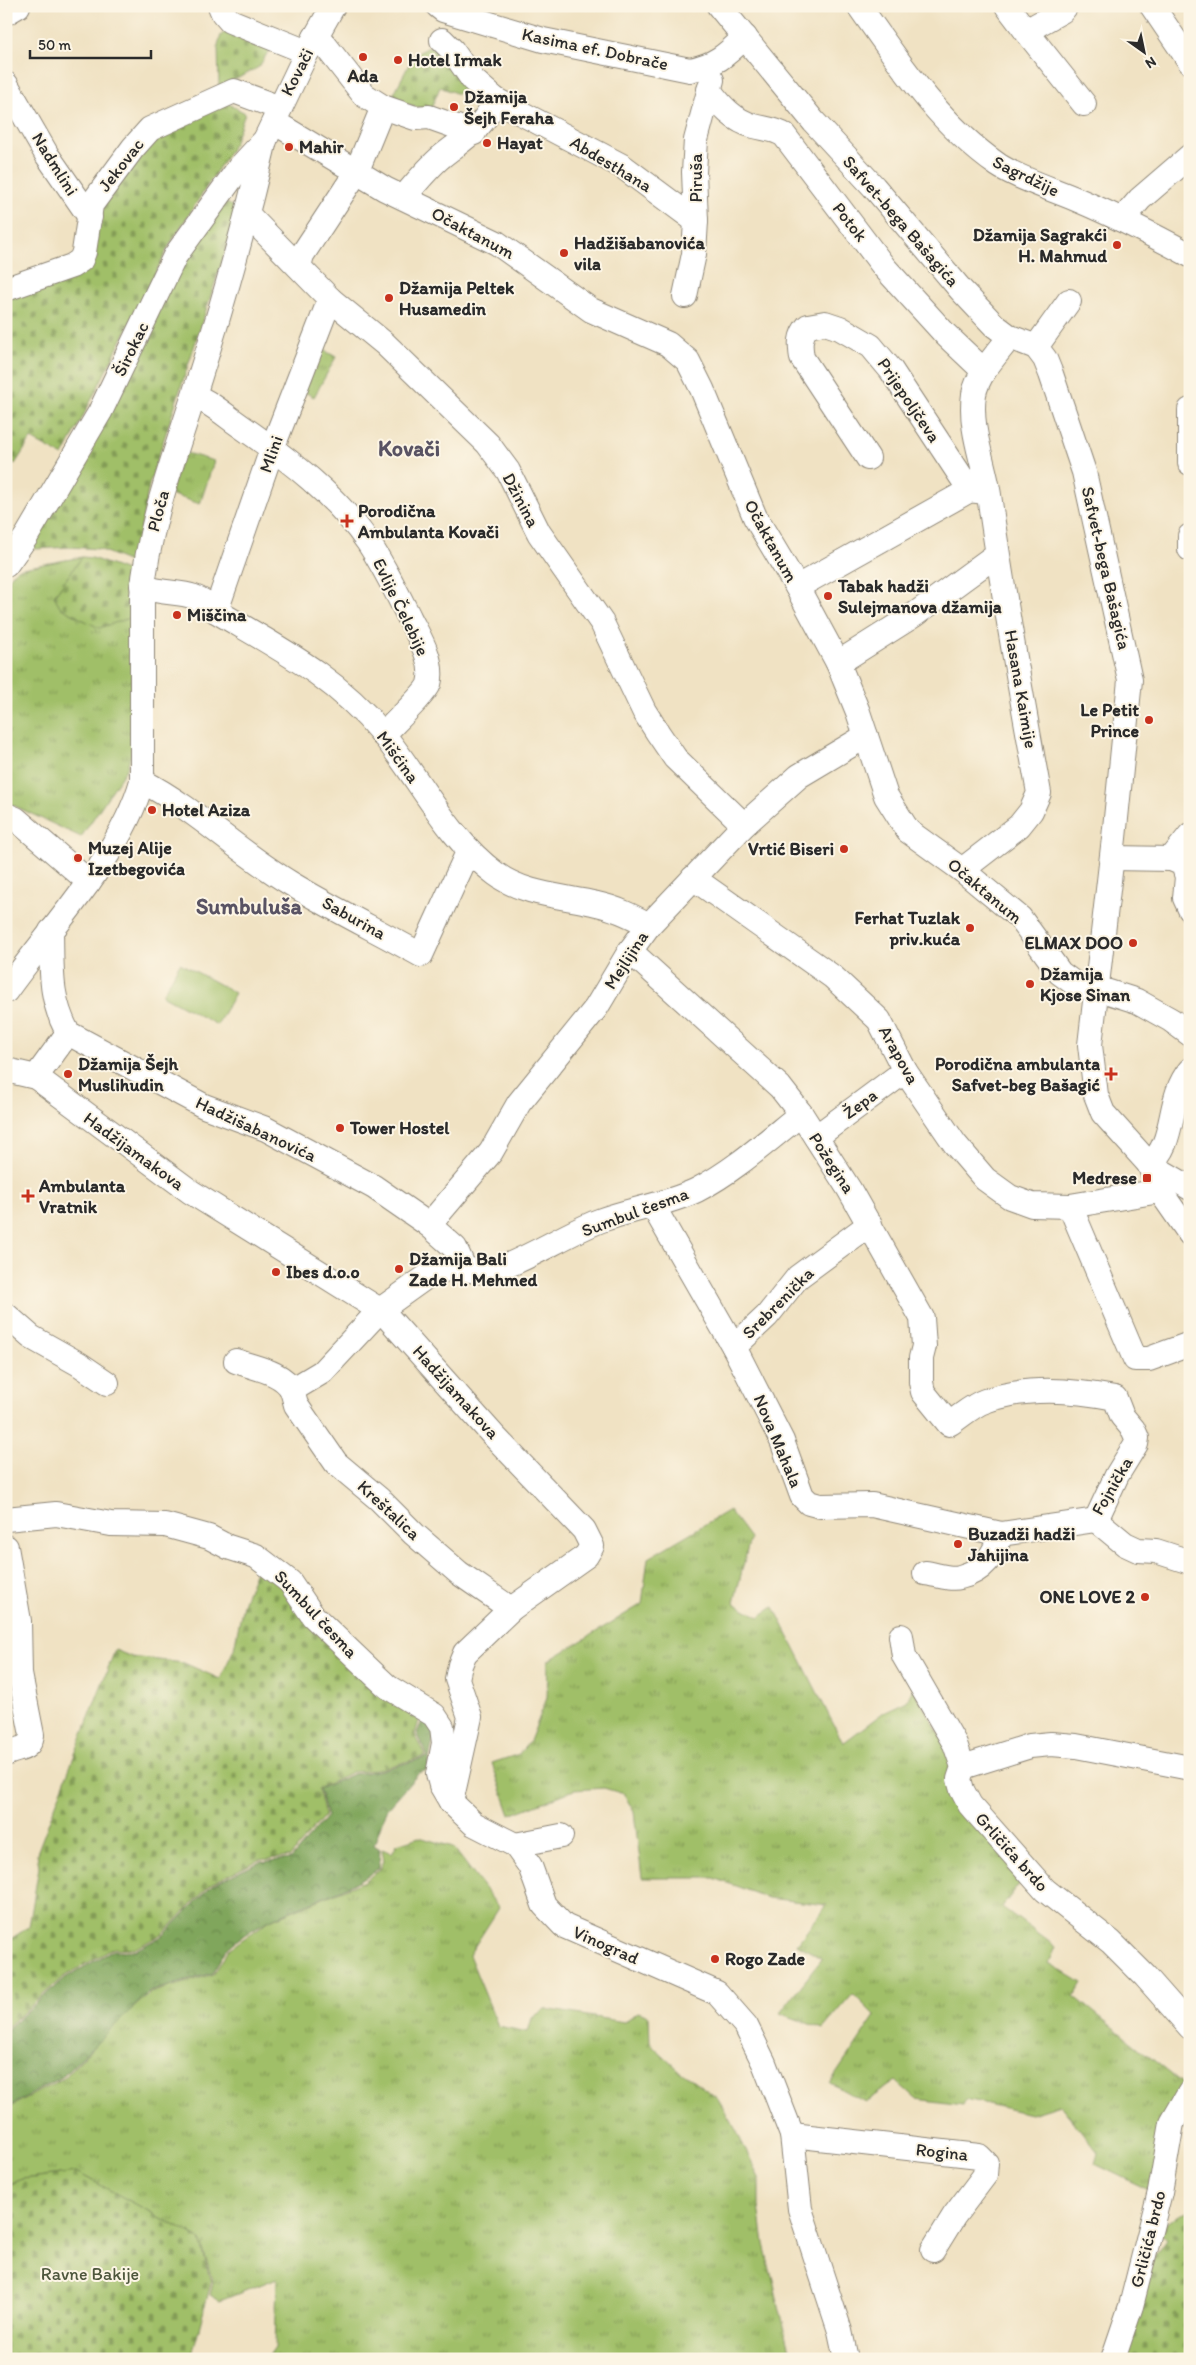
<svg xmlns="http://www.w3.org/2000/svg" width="1196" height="2365" font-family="Itim,sans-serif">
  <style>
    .grass { fill: url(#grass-tufts); stroke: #66754a }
    .forest { fill: url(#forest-crowns); stroke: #566844 }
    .cemetery { fill: url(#cemetery-stones); stroke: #66754a }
    .garden { fill: #a0bf68; stroke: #66754a }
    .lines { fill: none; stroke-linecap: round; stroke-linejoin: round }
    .minor-casing { stroke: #8e8677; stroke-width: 26 }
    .minor { stroke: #fff; stroke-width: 24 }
    .poi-dot { fill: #c8321e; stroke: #fcf5e5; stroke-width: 2 }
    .labels { text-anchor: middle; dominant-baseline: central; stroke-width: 4; stroke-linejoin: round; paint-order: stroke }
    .street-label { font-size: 18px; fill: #2b2b2b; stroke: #fcf5e5 }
    .poi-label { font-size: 18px; font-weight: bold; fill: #2b2b2b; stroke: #fcf5e5; text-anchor: start }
    .park-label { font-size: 18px; fill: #4e573d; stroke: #fcf5e5 }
    .district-label { font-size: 22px; font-weight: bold; fill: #595363; stroke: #fcf5e5 }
  </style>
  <defs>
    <pattern id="grass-tufts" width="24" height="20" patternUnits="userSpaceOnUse" patternTransform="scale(1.25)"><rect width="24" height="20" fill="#a0bf68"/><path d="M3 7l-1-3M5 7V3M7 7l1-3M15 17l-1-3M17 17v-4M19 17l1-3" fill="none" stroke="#839b56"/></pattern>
    <pattern id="forest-crowns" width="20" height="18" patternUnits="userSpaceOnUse" patternTransform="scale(1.25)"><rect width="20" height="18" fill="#80a65c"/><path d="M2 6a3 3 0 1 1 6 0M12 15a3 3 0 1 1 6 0" fill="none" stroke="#69874c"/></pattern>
    <pattern id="cemetery-stones" width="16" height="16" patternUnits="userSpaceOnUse" patternTransform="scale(1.25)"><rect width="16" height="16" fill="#a0bf68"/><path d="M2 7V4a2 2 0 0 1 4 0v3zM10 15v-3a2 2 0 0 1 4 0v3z" fill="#839b56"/></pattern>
  </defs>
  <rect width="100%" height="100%" fill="#fcf5e5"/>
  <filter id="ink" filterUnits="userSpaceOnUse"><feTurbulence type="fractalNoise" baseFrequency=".02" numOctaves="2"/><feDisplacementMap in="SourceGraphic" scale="10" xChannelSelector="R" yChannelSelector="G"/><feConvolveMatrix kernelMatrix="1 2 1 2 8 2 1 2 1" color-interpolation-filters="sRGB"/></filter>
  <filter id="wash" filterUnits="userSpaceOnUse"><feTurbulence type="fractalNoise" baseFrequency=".0096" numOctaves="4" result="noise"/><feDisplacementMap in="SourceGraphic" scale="20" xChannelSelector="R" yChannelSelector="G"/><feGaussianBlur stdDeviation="1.12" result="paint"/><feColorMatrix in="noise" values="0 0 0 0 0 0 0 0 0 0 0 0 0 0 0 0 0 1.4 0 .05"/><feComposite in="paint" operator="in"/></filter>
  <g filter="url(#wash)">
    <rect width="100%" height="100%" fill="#f0e2c3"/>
    <g class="grass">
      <polygon points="315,345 336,357 314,397 297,388"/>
      <polygon points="183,452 214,461 200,504 170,494"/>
      <polygon points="82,557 54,596 133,617 131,754 127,768 81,837 6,802 6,582 17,569"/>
      <polygon points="729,1510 750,1538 734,1603 759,1617 774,1607 843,1743 884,1712 907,1701 913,1688 1023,1879 1002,1907 1056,1947 1049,1963 1082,1983 1074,1996 1187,2087 1157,2194 1095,2164 1098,2152 1060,2105 1031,2114 966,2099 963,2105 916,2099 896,2081 865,2102 830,2083 875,2016 853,1994 823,2029 780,2013 822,1959 797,1944 827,1905 768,1898 714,1878 642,1878 634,1812 624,1794 604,1788 574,1790 510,1815 492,1763 519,1754 530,1741 547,1698 548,1661 642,1604 648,1558"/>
      <polygon points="419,1837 453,1847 499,1908 469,1955 498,2026 528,2032 532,2018 545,2009 624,2022 638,2012 649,2016 650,2043 678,2069 717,2098 736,2130 759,2178 759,2205 764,2244 792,2359 267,2359 275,2348 277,2278 220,2301 210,2295 213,2283 200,2239 76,2172 22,2179 6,2185 6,2109 64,2078 113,2026 150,1993 214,1974 229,1949 270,1920 365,1881 380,1869 384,1861 382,1849 392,1853 397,1844"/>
    </g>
    <path class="forest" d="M425,1714L436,1726L427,1770L419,1773L386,1810L374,1845L380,1849L379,1868C333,1902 272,1908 229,1947C222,1953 218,1965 213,1973L149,1992L62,2077L6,2108V2030L63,1979L114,1950L134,1951L164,1935L213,1884L260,1862L291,1859L327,1816L319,1789L353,1774L378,1771L428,1757L417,1733Z"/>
    <g class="cemetery">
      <polygon points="233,27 274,42 259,67 219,88 218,45 221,35"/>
      <path d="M429,47C446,52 457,78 467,93L460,90L458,94L440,87L430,111L391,99L414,55Z"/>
      <polygon points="227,103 245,113 234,144 170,244 63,456 31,439 15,464 6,457 6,292 77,267 95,214 162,131"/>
      <polygon points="222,201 239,209 149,485 134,564 99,549 70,547 34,549 32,547 190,247"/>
      <polygon points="82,557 92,558 135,574 133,617 99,628 61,608 54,596"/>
      <polygon points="258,1565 422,1711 415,1734 426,1756 377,1770 352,1772 318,1789 325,1815 290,1857 259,1860 212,1883 164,1933 134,1949 114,1948 63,1977 6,2028 6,1984 11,1975 6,1973 6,1942 29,1927 39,1867 37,1853 115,1650 132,1657 184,1663 220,1679 234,1649 243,1604"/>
      <polygon points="76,2172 200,2239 211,2283 191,2359 6,2359 6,2186 23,2179"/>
      <polygon points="1190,2210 1190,2359 1121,2359 1155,2254 1166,2239 1159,2229 1181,2213"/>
    </g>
    <polygon class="garden" points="180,963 235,993 217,1025 162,995"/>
  </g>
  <g filter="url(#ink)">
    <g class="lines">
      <g class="minor-casing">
        <g id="minor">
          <polyline points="220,6 223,13 230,21 307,52"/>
          <path d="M438,6L443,10L543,40L690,70C716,65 726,55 745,37"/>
          <polyline points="719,6 814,122 874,187 961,290 994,325 1010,337 1036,347 1045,359 1051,374 1084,472 1130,680 1114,838 1090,1045 1096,1095 1103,1113 1149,1164 1160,1191 1190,1234"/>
          <path d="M859,6C900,64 939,124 998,165C1017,178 1055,190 1078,200C1116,216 1153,235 1190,255"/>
          <polyline points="1007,6 1026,31 1062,11 1066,6"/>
          <polyline points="1152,6 1190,62"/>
          <polyline points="6,13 18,6"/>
          <polyline points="1026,31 1084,104"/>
          <polyline points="315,37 324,44 364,95 383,107 415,118 429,117 474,133"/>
          <polyline points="442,40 452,50 473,80 496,100 622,166 696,221"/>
          <polyline points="6,84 47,155 90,217"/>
          <path d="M709,90C721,106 734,121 754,126C765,129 775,129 784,135L884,267L946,335L984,371"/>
          <polyline points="274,122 385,189 497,243 591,310 668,344 688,361 702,389 755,517 797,587 838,663 858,712 886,796 908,831 962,870 1020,918 1060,973 1078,986 1096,988 1137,1001 1171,1020 1190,1034"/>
          <path d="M404,197C416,183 427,169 441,157C466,137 481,130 496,100"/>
          <polyline points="248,215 330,299 385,344 488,444 508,471 539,533 602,623 644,711 658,733 675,758 744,825"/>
          <polyline points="1122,220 1140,199 1190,156"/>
          <polyline points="299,266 302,255 356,173 383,107"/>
          <polyline points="6,289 72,266 81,260 84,252 91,205 133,148 150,129 234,91 280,108"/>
          <polyline points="685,296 694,254 696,221 694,172 696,140 712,80"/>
          <polyline points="1036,347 1069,301"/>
          <path d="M194,396C211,402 227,417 242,427C288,459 336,495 368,542C384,566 397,593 410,619C419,637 435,662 429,684C426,693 392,725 383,735"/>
          <polyline points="1190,410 1190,463"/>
          <path d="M868,458L802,358C800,345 799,336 808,326L825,323L840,328L871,346L891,370L970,490"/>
          <polyline points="1190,536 1190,549"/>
          <polyline points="6,565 26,537 100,412 175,256 239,168 265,140 307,52 333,6"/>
          <path d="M142,586C171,598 190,586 216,611C278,648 335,676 382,733C420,779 447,838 496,874C524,895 564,896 597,904C616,908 632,916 649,925"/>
          <polyline points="797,587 970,490 985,492"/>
          <polyline points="216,611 272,449 330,299"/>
          <polyline points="838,663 914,615 996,555"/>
          <path d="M142,781C197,810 238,852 290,883C333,909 378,931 421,955L469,850"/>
          <polyline points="6,815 16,819 89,882"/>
          <polyline points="1112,858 1171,859 1183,864 1187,877 1185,898 1190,909"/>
          <polyline points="1171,859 1190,835"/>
          <path d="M962,870L1019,826L1031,811L1039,793C1021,694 1003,595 989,495C984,461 969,429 974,394C978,373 998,353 1010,337"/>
          <polyline points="693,878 833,977 879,1020 905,1071 955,1144 985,1179 1010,1197 1032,1205 1070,1206 1160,1191"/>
          <path d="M51,931C52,971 49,997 68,1033L204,1106L266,1129L374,1187L429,1225L455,1248L461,1261L462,1268"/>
          <path d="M630,951L780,1087L801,1114L849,1189L922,1318L924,1346L921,1358V1382L923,1392L949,1424C960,1417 973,1405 985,1401C1028,1386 1072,1390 1115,1398L1122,1416L1133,1429L1137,1438L1136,1444L1117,1475L1096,1520"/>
          <path d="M6,991C50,929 122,854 142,781V596C148,526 173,461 194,395C221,311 245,226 265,140"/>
          <polyline points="6,1070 36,1077 68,1033"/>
          <polyline points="36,1077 191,1192 383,1312 493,1435 584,1530 592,1546 586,1556 511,1609 465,1653 460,1665 457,1679 470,1717 451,1802"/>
          <polyline points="816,1137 905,1071"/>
          <path d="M1149,1164C1177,1144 1166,1098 1190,1070"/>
          <polyline points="1149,1164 1190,1188"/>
          <polyline points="653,1206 734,1347 782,1441 802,1496 809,1503 820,1506 872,1505 1001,1534 1096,1520"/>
          <polyline points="1070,1206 1135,1359 1149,1359 1190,1344"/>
          <polyline points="429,1225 491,1152 519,1103 596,1008 630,951 649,925 744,825 799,776 866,736"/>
          <polyline points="6,1315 31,1337 79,1364 107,1383"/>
          <polyline points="734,1347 767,1316 798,1277 870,1224"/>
          <path d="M236,1361C255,1368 283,1372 292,1390L322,1372L380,1310L429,1275L450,1268L488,1272L496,1270C532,1257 564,1235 599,1221C631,1209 666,1205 697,1190C735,1170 767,1141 801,1114"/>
          <polyline points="292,1390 296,1405 336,1463 379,1499 414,1534 459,1573 511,1609"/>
          <polyline points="6,1519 56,1514 111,1524 165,1525 209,1537 228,1547 256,1556 290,1582 313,1616 376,1676 388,1687 434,1715 442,1727 444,1743 438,1774 441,1785 451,1802 474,1824 515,1845 530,1866 544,1905 564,1926 717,1993 746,2026 764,2063 792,2135 800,2209 840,2331 846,2359"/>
          <polyline points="1096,1520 1125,1544 1138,1550 1156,1551 1190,1562"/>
          <path d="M6,1547L19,1621L20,1674L32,1735C29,1752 18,1747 6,1754"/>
          <path d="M925,1573C935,1574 950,1580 960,1577C984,1571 994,1555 1001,1534"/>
          <polyline points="901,1636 904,1656 955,1744 963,1767 959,1779 962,1790 970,1805 1045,1890 1111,1942 1145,1976 1190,2027"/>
          <polyline points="963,1767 1030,1746 1051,1744 1076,1746 1190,1768"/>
          <polyline points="515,1845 561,1836"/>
          <polyline points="792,2135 979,2156 986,2163 985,2175 954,2216 933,2250"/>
          <polyline points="1113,2359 1131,2306 1160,2192 1172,2123 1190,2092"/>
        </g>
      </g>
      <use href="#minor" class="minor"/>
    </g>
  </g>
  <g class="poi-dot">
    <circle cx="363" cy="57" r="5"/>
    <circle cx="398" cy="60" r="5"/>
    <circle cx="454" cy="107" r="5"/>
    <circle cx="487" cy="143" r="5"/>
    <circle cx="289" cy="147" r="5"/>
    <circle cx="1117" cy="245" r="5"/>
    <circle cx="564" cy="253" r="5"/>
    <circle cx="389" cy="298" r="5"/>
    <path d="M344.5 513.5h5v5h5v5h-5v5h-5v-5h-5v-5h5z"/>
    <circle cx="828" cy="596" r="5"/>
    <circle cx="177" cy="615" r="5"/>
    <circle cx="1149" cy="720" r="5"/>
    <circle cx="152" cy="810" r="5"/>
    <circle cx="844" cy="849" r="5"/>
    <circle cx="78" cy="858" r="5"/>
    <circle cx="970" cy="928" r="5"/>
    <circle cx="1133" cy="943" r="5"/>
    <circle cx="1030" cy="984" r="5"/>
    <circle cx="68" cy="1074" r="5"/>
    <path d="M1108.5 1066.5h5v5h5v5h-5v5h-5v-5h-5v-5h5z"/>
    <circle cx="340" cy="1128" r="5"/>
    <rect x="1142" y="1173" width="10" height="10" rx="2.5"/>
    <path d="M25.5 1188.5h5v5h5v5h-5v5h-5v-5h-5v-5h5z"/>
    <circle cx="399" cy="1269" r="5"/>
    <circle cx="276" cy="1272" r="5"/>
    <circle cx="958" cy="1544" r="5"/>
    <circle cx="1145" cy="1597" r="5"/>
    <circle cx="715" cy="1959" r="5"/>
  </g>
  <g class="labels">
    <g class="street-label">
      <text transform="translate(595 49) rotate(12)">Kasima ef. Dobrače</text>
      <text transform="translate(297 72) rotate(-63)">Kovači</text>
      <text transform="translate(55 164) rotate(58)">Nadmlini</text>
      <text transform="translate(611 164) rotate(31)">Abdesthana</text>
      <text transform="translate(121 165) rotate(-52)">Jekovac</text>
      <text transform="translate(1026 176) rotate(26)">Sagrdžije</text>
      <text transform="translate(696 178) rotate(-90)">Piruša</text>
      <text transform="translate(901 221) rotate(49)">Safvet-bega Bašagića</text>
      <text transform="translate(850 222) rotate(52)">Potok</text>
      <text transform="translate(473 233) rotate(28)">Očaktanum</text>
      <text transform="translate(131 349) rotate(-64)">Širokac</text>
      <text transform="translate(909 400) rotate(56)">Prijepoljčeva</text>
      <text transform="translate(271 454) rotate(-70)">Mlini</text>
      <text transform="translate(521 500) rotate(62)">Džinina</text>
      <text transform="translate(158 511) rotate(-75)">Ploča</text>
      <text transform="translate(771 541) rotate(61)">Očaktanum</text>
      <text transform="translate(1106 568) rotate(77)">Safvet-bega Bašagića</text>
      <text transform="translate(401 607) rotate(64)">Evlije Čelebije</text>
      <text transform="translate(1021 689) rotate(80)">Hasana Kaimije</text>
      <text transform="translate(398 757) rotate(54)">Mišćina</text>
      <text transform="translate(985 891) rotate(40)">Očaktanum</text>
      <text transform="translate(354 918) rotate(29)">Saburina</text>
      <text transform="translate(626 960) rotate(-57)">Mejlijina</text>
      <text transform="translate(899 1055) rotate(61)">Arapova</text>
      <text transform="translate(860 1104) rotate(-37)">Žepa</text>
      <text transform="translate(256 1129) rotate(25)">Hadžišabanovića</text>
      <text transform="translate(134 1151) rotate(36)">Hadžijamakova</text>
      <text transform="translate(832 1163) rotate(57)">Požegina</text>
      <text transform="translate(635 1212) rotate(-20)">Sumbul česma</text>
      <text transform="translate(778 1303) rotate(-45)">Srebrenička</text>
      <text transform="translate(456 1392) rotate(48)">Hadžijamakova</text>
      <text transform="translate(778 1441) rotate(67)">Nova Mahala</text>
      <text transform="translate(1112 1486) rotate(-60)">Fojnička</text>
      <text transform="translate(389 1510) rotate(43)">Kreštalica</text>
      <text transform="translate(316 1614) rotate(47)">Sumbul česma</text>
      <text transform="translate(1012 1852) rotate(48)">Grličića brdo</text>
      <text transform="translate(606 1945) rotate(24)">Vinograd</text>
      <text transform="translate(942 2152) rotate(6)">Rogina</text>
      <text transform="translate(1148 2239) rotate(-76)">Grličića brdo</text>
    </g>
    <g class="poi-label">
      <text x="408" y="60">Hotel Irmak</text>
      <text x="363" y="76" text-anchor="middle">Ada</text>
      <text x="464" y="97">Džamija<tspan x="464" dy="21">Šejh Feraha</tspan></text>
      <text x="497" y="143">Hayat</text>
      <text x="299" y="147">Mahir</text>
      <text x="1107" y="235" text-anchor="end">Džamija Sagrakći<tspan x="1107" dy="21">H. Mahmud</tspan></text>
      <text x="574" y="243">Hadžišabanovića<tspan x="574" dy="21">vila</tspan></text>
      <text x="399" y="288">Džamija Peltek<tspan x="399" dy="21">Husamedin</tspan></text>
      <text x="358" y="511">Porodična<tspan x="358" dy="21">Ambulanta Kovači</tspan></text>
      <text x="838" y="586">Tabak hadži<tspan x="838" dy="21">Sulejmanova džamija</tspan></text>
      <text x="187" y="615">Miščina</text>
      <text x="1139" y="710" text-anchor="end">Le Petit<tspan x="1139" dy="21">Prince</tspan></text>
      <text x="162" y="810">Hotel Aziza</text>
      <text x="88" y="848">Muzej Alije<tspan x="88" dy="21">Izetbegovića</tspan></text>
      <text x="834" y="849" text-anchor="end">Vrtić Biseri</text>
      <text x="960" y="918" text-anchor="end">Ferhat Tuzlak<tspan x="960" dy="21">priv.kuća</tspan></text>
      <text x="1123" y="943" text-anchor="end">ELMAX DOO</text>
      <text x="1040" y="974">Džamija<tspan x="1040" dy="21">Kjose Sinan</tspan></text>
      <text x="78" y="1064">Džamija Šejh<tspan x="78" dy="21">Muslihudin</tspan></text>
      <text x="1100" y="1064" text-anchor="end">Porodična ambulanta<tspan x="1100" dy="21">Safvet-beg Bašagić</tspan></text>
      <text x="350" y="1128">Tower Hostel</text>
      <text x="1137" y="1178" text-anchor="end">Medrese</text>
      <text x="39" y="1186">Ambulanta<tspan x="39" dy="21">Vratnik</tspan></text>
      <text x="409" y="1259">Džamija Bali<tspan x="409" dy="21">Zade H. Mehmed</tspan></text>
      <text x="286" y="1272">Ibes d.o.o</text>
      <text x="968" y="1534">Buzadži hadži<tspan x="968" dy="21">Jahijina</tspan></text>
      <text x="1135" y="1597" text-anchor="end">ONE LOVE 2</text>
      <text x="725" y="1959">Rogo Zade</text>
    </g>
    <g class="park-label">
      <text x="90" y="2274">Ravne Bakije</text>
    </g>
    <g class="district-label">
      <text x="409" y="448">Kovači</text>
      <text x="249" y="906">Sumbuluša</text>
    </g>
  </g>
  <rect width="1196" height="2365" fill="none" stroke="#fcf5e5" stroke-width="25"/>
  <g transform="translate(1144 52) rotate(147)" stroke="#fcf5e5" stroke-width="4" paint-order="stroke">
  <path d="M0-4L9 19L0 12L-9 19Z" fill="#2b2b2b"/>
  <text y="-8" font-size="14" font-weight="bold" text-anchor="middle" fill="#2b2b2b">N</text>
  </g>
  <path d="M30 50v8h121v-8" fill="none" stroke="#2b2b2b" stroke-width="2.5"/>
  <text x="38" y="50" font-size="15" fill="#2b2b2b" stroke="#fcf5e5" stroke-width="4" paint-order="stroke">50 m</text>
</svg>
